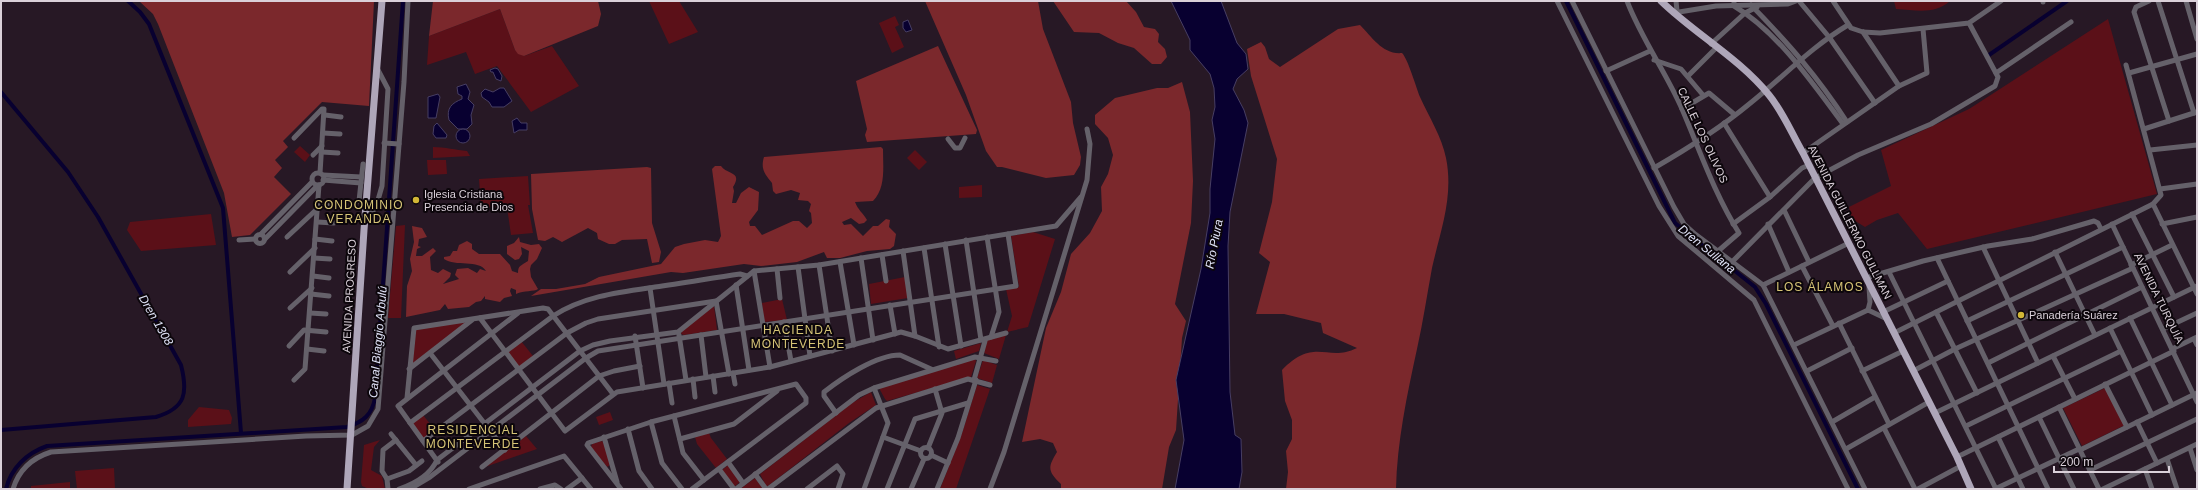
<svg xmlns="http://www.w3.org/2000/svg" width="2198" height="490" font-family="Helvetica,sans-serif">
  <style>
    .green { fill: #5b1018 }
    .forest { fill: #7b282c }
    .water { fill: #080030; stroke: #473e63 }
    .lines { fill: none; stroke-linecap: round; stroke-linejoin: round }
    .canal { stroke: #080030; stroke-width: 4 }
    .minor { stroke: #65616a; stroke-width: 5 }
    .major { stroke: #aea6b9; stroke-width: 7 }
    .poi-dot { fill: #d2b736; stroke: #0c060b; stroke-width: 1.5 }
    .labels { text-anchor: middle; dominant-baseline: central; stroke-width: 4; stroke-linejoin: round; paint-order: stroke }
    .street-label { font-size: 11px; fill: #dad0d9; stroke: #0c060b }
    .poi-label { font-size: 11px; fill: #dad0d9; stroke: #0c060b; text-anchor: start }
    .neighbourhood-label { font-size: 12px; letter-spacing: 1px; fill: #d6c476; stroke: #0c060b }
    .water-label { font-size: 12px; font-style: italic; fill: #e0e3f8; stroke: #0c060b }
  </style>
  <rect width="100%" height="100%" fill="#271825"/>
  <g class="green">
    <polygon points="649,1 679,1 698,32 669,44"/>
    <path d="M1894,1H1950C1934,15 1916,10 1896,9Z"/>
    <polygon points="500,9 515,50 524,56 552,46 579,86 531,112 497,66 475,74 466,52 427,65 429,36"/>
    <polygon points="895,16 899,25 895,27 904,47 892,53 883,32 893,28 883,32 879,23"/>
    <polygon points="2108,19 2157,194 1927,249 1898,213 1877,220 1865,227 1852,219 1849,207 1891,186 1881,150 1969,109"/>
    <polygon points="300,146 310,155 305,162 294,152"/>
    <path d="M433,147C445,147 456,150 467,151L470,156L433,158Z"/>
    <polygon points="915,150 927,162 919,170 907,158"/>
    <polygon points="446,160 447,174 428,175 427,160"/>
    <polygon points="528,176 530,205 528,205 533,233 511,235 507,207 481,208 479,179"/>
    <polygon points="982,185 982,197 959,198 959,187"/>
    <polygon points="211,214 216,245 141,251 127,230 130,222"/>
    <polygon points="405,225 401,318 388,318 396,226"/>
    <polygon points="1033,232 1055,239 1028,327 1007,332 1012,316 1006,289 1019,287 1011,236"/>
    <polygon points="905,277 908,298 871,304 869,284"/>
    <polygon points="782,299 787,320 764,322 762,303"/>
    <polygon points="714,306 717,330 684,335 681,334 682,331"/>
    <polygon points="468,321 411,365 416,329"/>
    <polygon points="1006,335 999,359 984,353 987,340"/>
    <polygon points="521,341 533,356 519,367 507,352"/>
    <polygon points="981,343 979,351 956,359 954,351"/>
    <polygon points="975,359 976,361 971,377 887,401 885,399 879,388"/>
    <polygon points="983,360 997,365 992,383 977,378"/>
    <polygon points="977,385 990,389 956,489 940,489 962,433"/>
    <polygon points="2105,388 2125,425 2082,446 2063,408"/>
    <polygon points="871,392 876,405 849,423 768,486 766,486 760,474 852,403"/>
    <polygon points="199,407 229,410 232,418 231,424 188,427 188,420"/>
    <polygon points="610,412 613,420 599,425 596,417"/>
    <polygon points="423,415 435,430 423,439 412,423"/>
    <polygon points="709,433 711,438 727,459 716,468 697,444 695,437"/>
    <polygon points="526,436 537,449 485,467"/>
    <polygon points="380,440 374,447 371,470 382,476 385,489 369,489 370,483 369,489 362,486 361,482 364,445"/>
    <polygon points="601,441 604,442 610,465 607,467 591,447 592,444"/>
    <polygon points="728,465 740,482 734,487 722,470"/>
    <polygon points="114,468 115,489 77,489 75,471"/>
    <polygon points="755,478 764,489 740,489"/>
    <polygon points="70,482 70,489 31,489 31,486"/>
  </g>
  <g class="forest">
    <polygon points="139,1 374,1 369,106 322,102 283,141 288,147 275,160 282,168 274,177 291,194 250,235 232,237 224,193 158,24 153,14"/>
    <polygon points="433,1 598,1 601,14 598,26 524,56 518,54 515,50 500,9 429,36"/>
    <polygon points="925,1 1038,1 1043,29 1071,102 1073,123 1081,157 1080,165 1074,175 1046,178 1002,167 997,167 986,151 966,95"/>
    <polygon points="1053,1 1126,1 1136,12 1144,27 1155,29 1159,34 1158,42 1165,49 1167,57 1161,64 1152,64 1134,48 1118,43 1099,33 1074,32"/>
    <path d="M1360,25C1372,37 1383,55 1402,53C1408,59 1416,87 1420,97C1429,117 1442,137 1446,158C1454,197 1440,232 1432,268C1427,295 1423,322 1417,349C1407,395 1397,442 1396,489H1286L1288,472L1286,451L1292,439V420L1285,401L1282,370C1315,336 1327,363 1357,348L1323,333L1321,323L1284,314H1256L1270,262L1259,253L1272,202L1277,159L1251,76L1247,49L1261,42L1265,47L1269,59L1280,67L1338,29Z"/>
    <polygon points="938,46 977,130 976,134 867,142 865,135 867,129 856,81"/>
    <path d="M1182,82L1190,112L1193,181L1191,223L1175,304L1186,321L1182,338L1176,430L1169,447L1162,489H1061V484C1047,471 1048,467 1057,452L1053,443L1040,439L1022,442L1046,328L1061,292L1071,254L1090,233L1102,211L1101,187L1108,174L1113,155L1108,138L1095,124V115L1115,98L1157,88H1168Z"/>
    <path d="M881,147L883,149C883,167 886,188 873,201L855,202C858,210 863,213 867,220L864,223L859,224L851,218L842,222L844,225L851,224L863,236L873,226H878L886,219L890,220L889,227L896,234L894,246L890,249L867,251L840,258H827L824,252L797,262L761,266L744,264L683,273L671,272L531,296L541,289H556L585,284L599,277L661,264L675,247L684,244L705,240L718,242L721,236L712,169L715,166H721C727,175 743,171 733,187L734,191L732,203H736L741,193L749,187L759,192L758,210L749,222L750,226H755L762,235L793,221H799L807,228L812,223L811,213L809,211L811,204L808,201L798,200L800,193L791,190L776,194L773,191L772,183C766,175 760,170 764,157Z"/>
    <polygon points="647,167 651,168 652,223 661,252 659,262 652,263 647,239 622,240 615,244 609,244 598,239 597,233 588,228 562,242 553,237 545,241 538,240 532,209 531,174"/>
    <path d="M412,226L422,228L427,237L419,239L418,246L421,247L417,249L416,256H422L433,248L436,251L430,257L431,270L438,273L443,269L451,273L450,277L443,284L459,279L455,275L457,269L468,268L477,273L480,269L486,271C479,259 455,267 444,259V257L450,256L453,251H457L459,245L467,241L472,244V249L479,254H500L510,265L512,271L518,273C518,265 521,266 528,261L529,251L521,247L522,254L519,259L515,260L507,254V246L514,243L519,237L520,242L531,245L539,244L542,248L537,259L531,265L530,269L531,277L538,289C534,292 524,290 516,294V290L511,288L510,291L512,296L504,298L500,302L485,299V296L481,301L476,302L469,307L448,309L445,304L440,310L406,317L407,286L412,271L410,259L414,242Z"/>
  </g>
  <g class="water">
    <polygon points="1171,1 1221,1 1237,43 1246,54 1248,69 1237,79 1233,89 1244,110 1248,123 1230,212 1228,246 1230,392 1235,435 1241,439 1242,472 1239,489 1175,489 1184,440 1176,380 1201,269 1210,213 1210,189 1215,139 1212,120 1215,107 1214,88 1210,74 1190,50 1190,40"/>
    <polygon points="908,20 912,30 906,32 903,28 903,22"/>
    <polygon points="495,68 498,69 502,76 501,81 496,79 493,72 491,72 490,70"/>
    <path d="M466,84L470,92L468,99L474,105L471,115L472,124L467,129H458L449,120C446,108 452,103 462,99V96L458,94L457,87Z"/>
    <polygon points="500,88 504,88 512,101 504,107 492,107 489,102 482,97 481,93 485,89 493,92"/>
    <polygon points="438,94 440,97 436,118 428,118 428,97"/>
    <polygon points="517,118 521,123 527,123 527,130 519,130 514,133 512,121"/>
    <polygon points="437,123 447,135 446,138 436,138 433,134 434,126"/>
    <circle cx="463" cy="136" r="7"/>
  </g>
  <g class="lines">
    <g class="canal">
      <polyline points="128,1 140,12 149,24 223,208 241,433"/>
      <polyline points="1566,1 1675,223 1755,287 1766,304 1858,489"/>
      <polyline points="1989,55 2067,1"/>
      <path d="M1,92L68,172L98,217L181,365C188,393 186,408 156,417L1,430"/>
      <path d="M6,489C11,468 27,453 47,446L347,427C363,422 372,415 375,398L403,1"/>
    </g>
    <g class="minor">
      <polyline points="1557,1 1659,206 1678,236 1754,300 1848,489"/>
      <polyline points="1572,1 1674,207 1684,224 1695,234 1763,285 1865,489"/>
      <path d="M1627,1C1642,40 1666,72 1682,109C1700,151 1715,195 1739,233L1717,252"/>
      <polyline points="1676,1 1677,11"/>
      <path d="M1734,1V6C1778,32 1813,84 1843,124"/>
      <polyline points="1799,1 1829,37 1875,103"/>
      <polyline points="1833,1 1851,28 1863,32 1880,33 1969,23 2001,1"/>
      <polyline points="2043,1 2043,2"/>
      <polyline points="2149,1 2136,7 2134,12 2169,121"/>
      <polyline points="2158,1 2194,113"/>
      <polyline points="2186,1 2197,39"/>
      <path d="M1751,5C1789,44 1817,76 1847,122"/>
      <polyline points="1673,13 1716,6 1788,4 1796,1"/>
      <polyline points="1863,32 1899,86"/>
      <polyline points="1711,44 1745,13 1757,7"/>
      <polyline points="1654,60 1681,69 1703,95"/>
      <polyline points="1606,71 1650,51"/>
      <polyline points="1996,73 2071,22"/>
      <polyline points="2129,73 2197,54"/>
      <polyline points="1688,76 1716,48"/>
      <polyline points="1682,109 1709,93 1735,115"/>
      <polyline points="325,115 341,117"/>
      <polyline points="1724,123 1770,197"/>
      <polyline points="2144,129 2197,112"/>
      <polyline points="323,133 340,134"/>
      <polyline points="294,138 322,109 324,109 320,173"/>
      <polyline points="948,139 955,148 960,148 965,138"/>
      <polyline points="384,143 399,144"/>
      <polyline points="2150,150 2197,145"/>
      <polyline points="322,152 338,153"/>
      <polyline points="1803,153 1899,86 1927,73 1923,29"/>
      <polyline points="313,155 322,146"/>
      <path d="M1654,168C1687,149 1719,129 1748,105C1782,78 1811,47 1848,25"/>
      <circle cx="318" cy="179" r="6"/>
      <polyline points="323,175 361,177"/>
      <polyline points="323,180 361,183"/>
      <polyline points="2160,189 2197,184"/>
      <polyline points="359,201 363,164"/>
      <polyline points="318,203 338,205"/>
      <polyline points="2153,204 2197,294"/>
      <polyline points="1784,210 1809,262"/>
      <polyline points="365,213 372,212 376,207 382,186 388,89 377,68"/>
      <polyline points="2132,214 2174,297"/>
      <polyline points="317,222 334,223"/>
      <polyline points="1733,224 1770,197 1802,168 1809,165"/>
      <polyline points="1768,224 1789,272"/>
      <polyline points="2112,224 2197,402"/>
      <polyline points="2162,224 2197,217"/>
      <polyline points="261,234 312,182"/>
      <circle cx="260" cy="239" r="4.5"/>
      <polyline points="287,237 317,209"/>
      <polyline points="987,237 999,312 991,337"/>
      <polyline points="265,239 317,186"/>
      <polyline points="315,239 332,241"/>
      <polyline points="239,240 255,239"/>
      <polyline points="966,240 981,340"/>
      <polyline points="945,244 961,346"/>
      <polyline points="1983,247 2038,363"/>
      <polyline points="924,248 939,347"/>
      <polyline points="903,251 915,336"/>
      <polyline points="2055,252 2095,335"/>
      <polyline points="882,255 886,281"/>
      <polyline points="314,258 330,259"/>
      <polyline points="861,258 873,340"/>
      <polyline points="1937,258 2048,489"/>
      <polyline points="840,262 854,345"/>
      <polyline points="1732,262 1815,178 1858,155 1931,124 1995,86 1998,77 1969,23"/>
      <polyline points="819,265 832,351"/>
      <polyline points="2131,265 2172,245"/>
      <polyline points="1802,266 1833,326"/>
      <polyline points="798,267 810,356"/>
      <polyline points="777,269 780,298"/>
      <polyline points="754,271 770,367"/>
      <polyline points="290,272 315,248"/>
      <polyline points="1889,272 1996,489"/>
      <polyline points="313,276 329,278"/>
      <polyline points="1866,278 1923,261 1988,246 2032,239 2094,221 2098,223 2101,229"/>
      <polyline points="736,285 749,370"/>
      <polyline points="1763,285 1849,243"/>
      <polyline points="650,288 664,384"/>
      <polyline points="311,294 329,296"/>
      <polyline points="890,305 895,334"/>
      <polyline points="290,308 312,288"/>
      <polyline points="1868,310 1870,302 1869,287"/>
      <polyline points="1883,312 1948,281"/>
      <polyline points="1936,312 1977,393"/>
      <polyline points="310,313 326,314"/>
      <polyline points="480,318 565,431 617,392 770,367 901,332 915,336 948,349 1006,333"/>
      <polyline points="2130,318 2172,405"/>
      <polyline points="1967,321 2123,247"/>
      <polyline points="784,322 791,361"/>
      <polyline points="1839,323 1889,424"/>
      <polyline points="2110,328 2152,415"/>
      <polyline points="2163,329 2197,313"/>
      <polyline points="1894,333 2153,204 2161,195 2126,65"/>
      <polyline points="679,335 686,380"/>
      <polyline points="701,335 706,377"/>
      <polyline points="635,336 643,388"/>
      <polyline points="2194,339 2197,345"/>
      <polyline points="1794,345 1868,310 1887,319"/>
      <polyline points="289,346 304,330 326,332"/>
      <polyline points="307,349 324,351"/>
      <polyline points="2172,349 2197,337"/>
      <polyline points="430,353 505,450"/>
      <polyline points="2053,356 2075,399"/>
      <polyline points="1988,363 2142,287"/>
      <polyline points="409,369 472,320"/>
      <polyline points="1807,371 1852,348"/>
      <polyline points="1862,371 1903,351"/>
      <polyline points="1913,371 1955,349 2133,268"/>
      <polyline points="733,373 735,384"/>
      <polyline points="713,376 715,392"/>
      <polyline points="693,379 695,397"/>
      <polyline points="294,380 305,369 319,185"/>
      <polyline points="974,380 985,341"/>
      <polyline points="669,383 672,403"/>
      <polyline points="2105,384 2127,427"/>
      <polyline points="407,398 414,328 543,308 548,309 613,394"/>
      <polyline points="2059,407 2099,489"/>
      <path d="M836,413L824,396V392C842,378 876,355 900,355L931,369"/>
      <polyline points="1935,413 2197,286"/>
      <polyline points="674,416 683,453 704,480"/>
      <polyline points="2039,417 2074,489"/>
      <polyline points="651,422 662,463 682,489"/>
      <polyline points="1832,422 1875,397"/>
      <polyline points="2137,422 2157,463"/>
      <path d="M410,423L553,316C584,296 620,292 655,287C684,283 712,278 740,274L747,276"/>
      <polyline points="1966,426 2121,351"/>
      <polyline points="1884,428 1915,489"/>
      <polyline points="628,429 639,471 652,489"/>
      <polyline points="391,434 416,465"/>
      <polyline points="604,437 617,482"/>
      <polyline points="883,437 921,451"/>
      <polyline points="1998,437 2023,489"/>
      <polyline points="680,439 734,424 777,391"/>
      <polyline points="423,441 567,333 586,323 598,319 716,301 729,374"/>
      <circle cx="926" cy="453" r="5.5"/>
      <polyline points="928,448 942,413 935,389"/>
      <polyline points="2190,448 2197,470"/>
      <polyline points="1846,449 1929,402"/>
      <polyline points="2080,450 2197,393"/>
      <polyline points="931,455 948,463"/>
      <polyline points="1957,457 2174,351"/>
      <polyline points="2167,459 2177,489"/>
      <polyline points="438,462 398,406 518,313"/>
      <polyline points="728,462 743,483"/>
      <polyline points="482,467 599,376 614,371 640,366"/>
      <polyline points="719,469 734,489"/>
      <polyline points="2145,469 2152,489"/>
      <polyline points="2090,470 2197,419"/>
      <polyline points="755,474 766,489"/>
      <polyline points="387,479 409,471 422,461"/>
      <path d="M13,489C19,469 32,458 51,452L306,436L352,435L368,426L378,409L404,82L408,1"/>
      <polyline points="388,489 387,479 382,471 383,450 396,440"/>
      <path d="M399,489C414,484 430,475 437,460L580,351L593,345L610,341L678,332L754,271L819,265L1056,226L1081,197"/>
      <polyline points="410,489 430,477 586,358 598,351 1016,286 1008,234"/>
      <polyline points="469,489 564,456 591,489"/>
      <polyline points="540,489 555,485 561,489"/>
      <polyline points="567,489 582,478"/>
      <polyline points="621,489 587,445 588,443 651,422 796,384 806,398 806,403 692,489"/>
      <polyline points="736,489 859,395 874,388 975,357 996,361"/>
      <polyline points="768,489 876,408 968,379 990,385"/>
      <polyline points="807,489 837,466 843,474 838,489"/>
      <polyline points="864,489 888,423 874,388"/>
      <polyline points="887,489 915,419 968,403"/>
      <polyline points="911,489 924,459"/>
      <polyline points="937,489 958,438 976,380"/>
      <polyline points="990,489 1004,452 1087,180 1090,144 1087,129"/>
      <polyline points="1918,489 1961,466"/>
      <polyline points="1995,489 2079,449"/>
      <polyline points="2103,489 2197,444"/>
    </g>
    <g class="major">
      <path d="M1661,1C1695,34 1739,58 1769,95C1783,112 1792,134 1803,153L1957,457L1971,489"/>
      <polyline points="347,489 364,230 382,1"/>
    </g>
  </g>
  <g class="poi-dot">
    <circle cx="416" cy="200" r="4"/>
    <circle cx="2021" cy="315" r="4"/>
  </g>
  <g class="labels">
    <g class="street-label">
      <text transform="translate(1703 135) rotate(65)">CALLE LOS OLIVOS</text>
      <text transform="translate(1850 222) rotate(63)">AVENIDA GUILLERMO GULLMAN</text>
      <text transform="translate(349 296) rotate(-87)">AVENIDA PROGRESO</text>
      <text transform="translate(2159 298) rotate(64)">AVENIDA TURQUÍA</text>
    </g>
    <g class="poi-label">
      <text x="424" y="194">Iglesia Cristiana<tspan x="424" dy="13">Presencia de Dios</tspan></text>
      <text x="2029" y="315">Panadería Suárez</text>
    </g>
    <g class="neighbourhood-label">
      <text x="359" y="205">CONDOMINIO<tspan x="359" dy="14">VERANDA</tspan></text>
      <text x="1820" y="287">LOS ÁLAMOS</text>
      <text x="798" y="330">HACIENDA<tspan x="798" dy="14">MONTEVERDE</tspan></text>
      <text x="473" y="430">RESIDENCIAL<tspan x="473" dy="14">MONTEVERDE</tspan></text>
    </g>
    <g class="water-label">
      <text transform="translate(1214 244) rotate(-79)">Río Piura</text>
      <text transform="translate(1707 249) rotate(39)">Dren Sullana</text>
      <text transform="translate(156 320) rotate(60)">Dren 1308</text>
      <text transform="translate(378 342) rotate(-85)">Canal Biaggio Arbulú</text>
    </g>
  </g>
  <rect width="2198" height="490" fill="none" stroke="#dad0d9" stroke-width="4"/>
  <path d="M2054 466v6h115v-6" fill="none" stroke="#dad0d9" stroke-width="2"/>
  <text x="2060" y="466" font-size="12" fill="#dad0d9" stroke="#0c060b" stroke-width="3" paint-order="stroke">200 m</text>
</svg>
